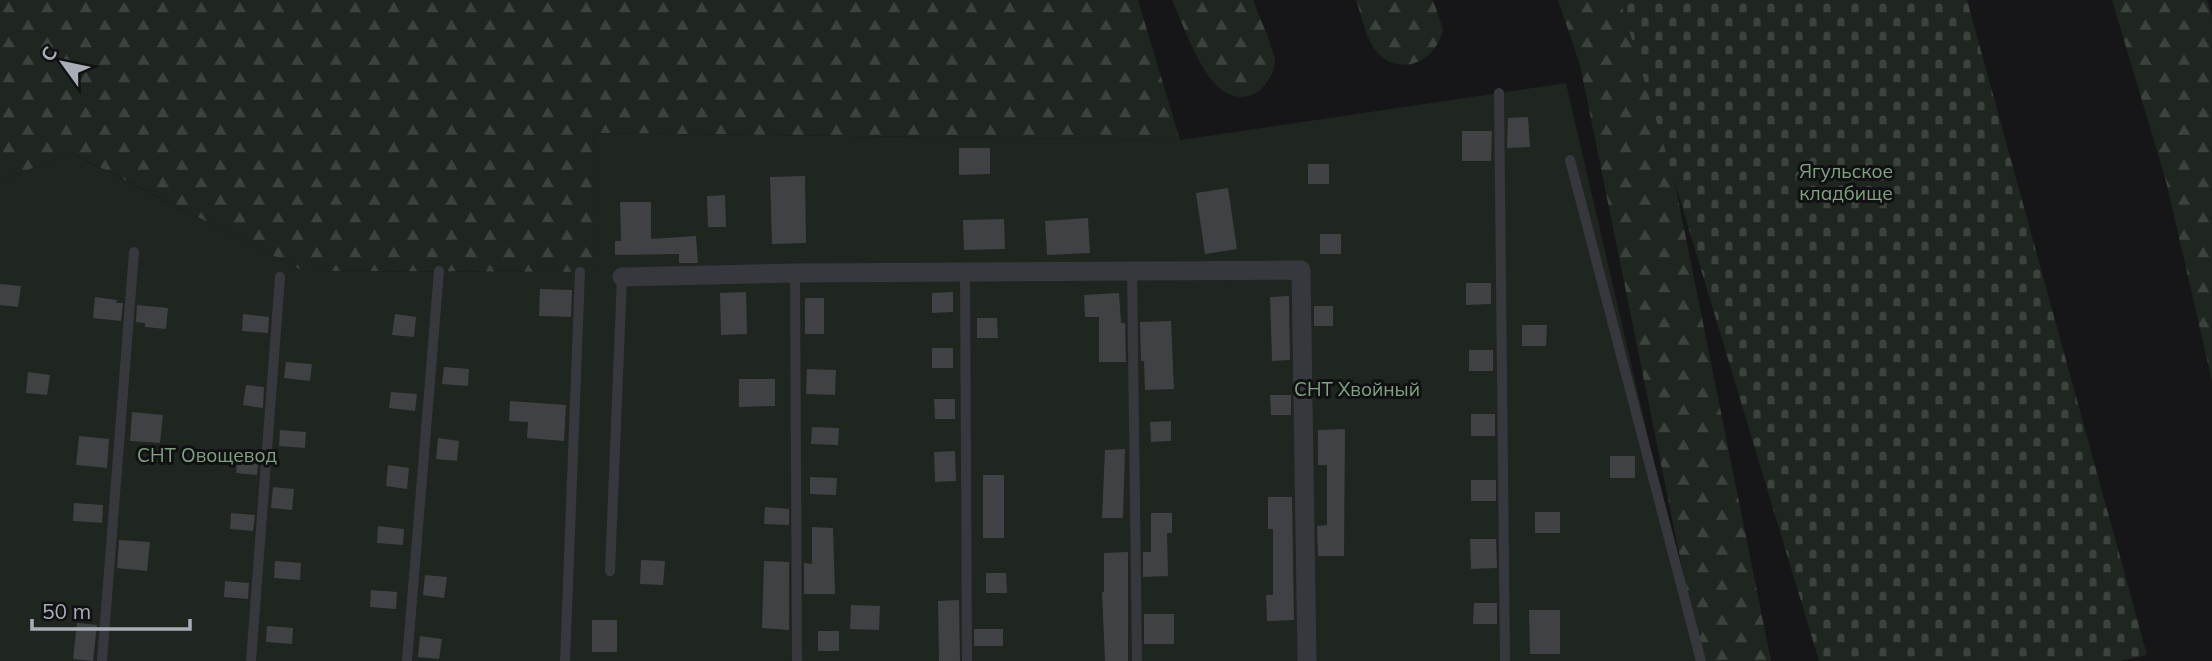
<svg xmlns="http://www.w3.org/2000/svg" width="2212" height="661" font-family="Mulish,sans-serif">
  <style>
    .forest { fill: url(#forest-firs) }
    .cemetery { fill: url(#cemetery-stones) }
    .green { fill: #1e261f }
    .building { fill: #404145 }
    .lines { fill: none; stroke-linecap: round; stroke-linejoin: round }
    .service { stroke: #37383d; stroke-width: 10 }
    .minor { stroke: #37383d; stroke-width: 19 }
    .labels { text-anchor: middle; dominant-baseline: central; stroke-width: 6; stroke-linejoin: round; paint-order: stroke }
    .park-label { font-size: 19px; fill: #7fa381; stroke: #111113 }
  </style>
  <defs>
    <pattern id="forest-firs" width="22" height="20" patternUnits="userSpaceOnUse" patternTransform="scale(1.75)"><rect width="22" height="20" fill="#1e261f"/><path d="M5 1l3.5 6h-7zM16 11l3.5 6h-7z" fill="#3c433d"/></pattern>
    <pattern id="cemetery-stones" width="16" height="16" patternUnits="userSpaceOnUse" patternTransform="scale(1.75)"><rect width="16" height="16" fill="#1e261f"/><path d="M2 7V4a2 2 0 0 1 4 0v3zM10 15v-3a2 2 0 0 1 4 0v3z" fill="#3c433d"/></pattern>
  </defs>
  <rect width="100%" height="100%" fill="#161618"/>
  <g class="forest">
    <polygon points="0,0 1138,0 1180,140 593,133 598,272 303,271 72,153 0,181"/>
    <path d="M1172,0H1253C1259,16 1273,46 1275,61C1275,66 1273,72 1270,77C1259,99 1236,104 1217,86C1198,67 1183,25 1172,0Z"/>
    <path d="M1356,0H1433L1443,29C1436,65 1394,79 1373,47C1365,34 1361,14 1356,0Z"/>
    <polygon points="1558,0 1629,0 1659,104 1771,661 1701,661 1580,65"/>
    <polygon points="2112,0 2207,0 2212,17 2212,381 2166,181"/>
  </g>
  <polygon class="cemetery" points="1620,0 1967,0 2147,655 2120,661 1819,661"/>
  <polygon class="green" points="1566,83 1700,661 0,661 0,181 71,153 303,271 597,272 593,133 1180,140"/>
  <g class="building">
    <polygon points="1528,117 1530,147 1507,148 1508,118"/>
    <polygon points="1462,131 1492,131 1491,161 1462,161"/>
    <polygon points="959,148 990,148 990,174 959,175"/>
    <rect x="1308" y="164" width="21" height="20"/>
    <polygon points="805,176 806,243 772,244 770,177"/>
    <polygon points="1228,188 1237,249 1205,254 1196,193"/>
    <polygon points="725,195 726,227 708,227 707,196"/>
    <polygon points="620,202 651,202 651,239 696,236 698,263 679,263 679,254 615,255 615,241 621,241"/>
    <polygon points="1088,218 1090,253 1047,255 1045,221"/>
    <polygon points="1004,219 1005,249 964,250 963,220"/>
    <rect x="1320" y="234" width="21" height="20"/>
    <polygon points="1466,283 1491,283 1491,304 1466,305"/>
    <polygon points="0,284 21,286 18,307 0,305"/>
    <polygon points="540,289 572,290 571,317 539,316"/>
    <polygon points="746,292 747,334 721,335 720,293"/>
    <polygon points="953,292 953,312 932,313 932,293"/>
    <polygon points="1119,293 1121,323 1125,323 1126,362 1099,362 1099,317 1085,317 1084,295"/>
    <polygon points="1289,296 1290,360 1272,361 1270,297"/>
    <polygon points="95,297 117,300 116,303 123,303 121,321 93,318"/>
    <rect x="805" y="298" width="19" height="36"/>
    <polygon points="137,305 168,308 166,329 145,327 145,323 136,322"/>
    <rect x="1314" y="306" width="19" height="20"/>
    <polygon points="243,314 269,317 268,333 242,331"/>
    <polygon points="395,314 416,317 414,337 392,335"/>
    <polygon points="977,318 997,318 998,338 977,338"/>
    <polygon points="1171,321 1174,389 1145,390 1144,361 1141,361 1140,322"/>
    <polygon points="1522,325 1547,325 1546,346 1522,346"/>
    <rect x="932" y="348" width="21" height="20"/>
    <rect x="1469" y="350" width="24" height="21"/>
    <polygon points="286,362 312,364 310,381 284,378"/>
    <polygon points="444,367 469,369 468,386 442,384"/>
    <polygon points="807,369 836,370 835,395 806,394"/>
    <polygon points="28,372 50,375 47,395 26,393"/>
    <polygon points="739,379 775,379 775,406 739,407"/>
    <polygon points="246,385 264,387 263,408 243,405"/>
    <polygon points="391,392 417,394 415,411 389,408"/>
    <polygon points="1270,395 1291,395 1291,415 1271,415"/>
    <polygon points="934,399 955,399 955,419 935,419"/>
    <polygon points="510,401 566,405 564,441 527,438 528,422 509,421"/>
    <polygon points="132,412 163,415 160,443 130,441"/>
    <rect x="1471" y="414" width="24" height="22"/>
    <polygon points="1171,421 1171,441 1151,442 1150,422"/>
    <polygon points="812,427 839,428 838,445 811,444"/>
    <polygon points="1345,429 1344,556 1318,556 1317,526 1327,525 1327,465 1318,465 1318,430"/>
    <polygon points="280,430 306,432 305,448 279,446"/>
    <polygon points="79,436 109,439 107,468 76,465"/>
    <polygon points="438,438 459,441 457,461 436,459"/>
    <polygon points="1125,449 1123,518 1102,518 1105,450"/>
    <polygon points="955,451 956,481 935,482 934,452"/>
    <polygon points="238,452 259,454 257,475 236,473"/>
    <rect x="1610" y="456" width="25" height="22"/>
    <polygon points="388,465 409,468 407,489 386,486"/>
    <rect x="983" y="475" width="21" height="63"/>
    <polygon points="810,477 837,478 836,495 810,494"/>
    <rect x="1471" y="480" width="25" height="21"/>
    <polygon points="273,487 294,489 292,510 271,508"/>
    <polygon points="1268,497 1292,497 1294,620 1267,621 1266,595 1273,595 1273,529 1268,529"/>
    <polygon points="74,503 103,505 102,523 73,521"/>
    <polygon points="765,507 789,509 789,525 764,524"/>
    <rect x="1535" y="512" width="25" height="21"/>
    <polygon points="231,513 255,515 253,531 230,529"/>
    <polygon points="1151,513 1172,513 1172,533 1167,533 1168,576 1143,577 1143,552 1151,552"/>
    <polygon points="378,526 404,529 403,545 377,543"/>
    <polygon points="812,527 833,528 835,594 804,594 804,563 812,564"/>
    <polygon points="1470,539 1496,539 1497,568 1471,569"/>
    <polygon points="119,540 150,542 147,571 117,568"/>
    <polygon points="1128,552 1128,661 1105,661 1102,592 1104,592 1104,553"/>
    <polygon points="641,560 665,561 663,585 640,584"/>
    <polygon points="275,561 301,563 300,580 274,578"/>
    <polygon points="764,561 789,562 789,630 762,628"/>
    <polygon points="986,573 1006,573 1007,593 986,593"/>
    <polygon points="425,575 447,577 444,598 423,595"/>
    <polygon points="225,581 249,583 248,599 224,597"/>
    <polygon points="371,590 397,592 396,609 370,607"/>
    <polygon points="959,600 960,661 939,661 938,601"/>
    <polygon points="1474,603 1497,603 1497,624 1473,624"/>
    <polygon points="851,605 880,606 879,630 850,629"/>
    <polygon points="1529,610 1560,610 1560,654 1530,654"/>
    <rect x="1144" y="614" width="30" height="30"/>
    <rect x="592" y="620" width="25" height="32"/>
    <polygon points="77,623 97,625 93,661 73,659"/>
    <polygon points="267,626 293,628 292,644 266,642"/>
    <rect x="974" y="629" width="29" height="17"/>
    <rect x="818" y="631" width="21" height="20"/>
    <polygon points="420,636 442,639 439,659 418,657"/>
  </g>
  <g class="lines">
    <g class="service">
      <polyline points="1499,93 1505,661"/>
      <polyline points="1570,160 1701,661"/>
      <polyline points="1132,270 1137,661"/>
      <polyline points="795,273 797,661"/>
      <polyline points="965,273 967,661"/>
      <polyline points="610,571 622,277"/>
      <polyline points="102,661 134,252"/>
      <polyline points="251,661 280,277"/>
      <polyline points="407,661 439,271"/>
      <polyline points="565,661 580,272"/>
    </g>
    <polyline class="minor" points="622,277 795,273 1301,270 1307,661"/>
  </g>
  <g class="labels">
    <g class="park-label">
      <text x="1846" y="171">Ягульское<tspan x="1846" dy="22">кладбище</tspan></text>
      <text x="1357" y="389">СНТ Хвойный</text>
      <text x="207" y="455">СНТ Овощевод</text>
    </g>
  </g>
  <g transform="translate(63 63) rotate(303)" stroke="#111113" stroke-width="5" paint-order="stroke">
  <path d="M0-5L12 26L0 18L-12 26Z" fill="#a8adb8"/>
  <text y="-10" font-size="19" font-weight="bold" text-anchor="middle" fill="#a8adb8">С</text>
  </g>
  <path d="M32 619v10h158v-10" fill="none" stroke="#a8adb8" stroke-width="3.5"/>
  <text x="42" y="619" font-size="21" fill="#a8adb8" stroke="#111113" stroke-width="5" paint-order="stroke">50 m</text>
</svg>
